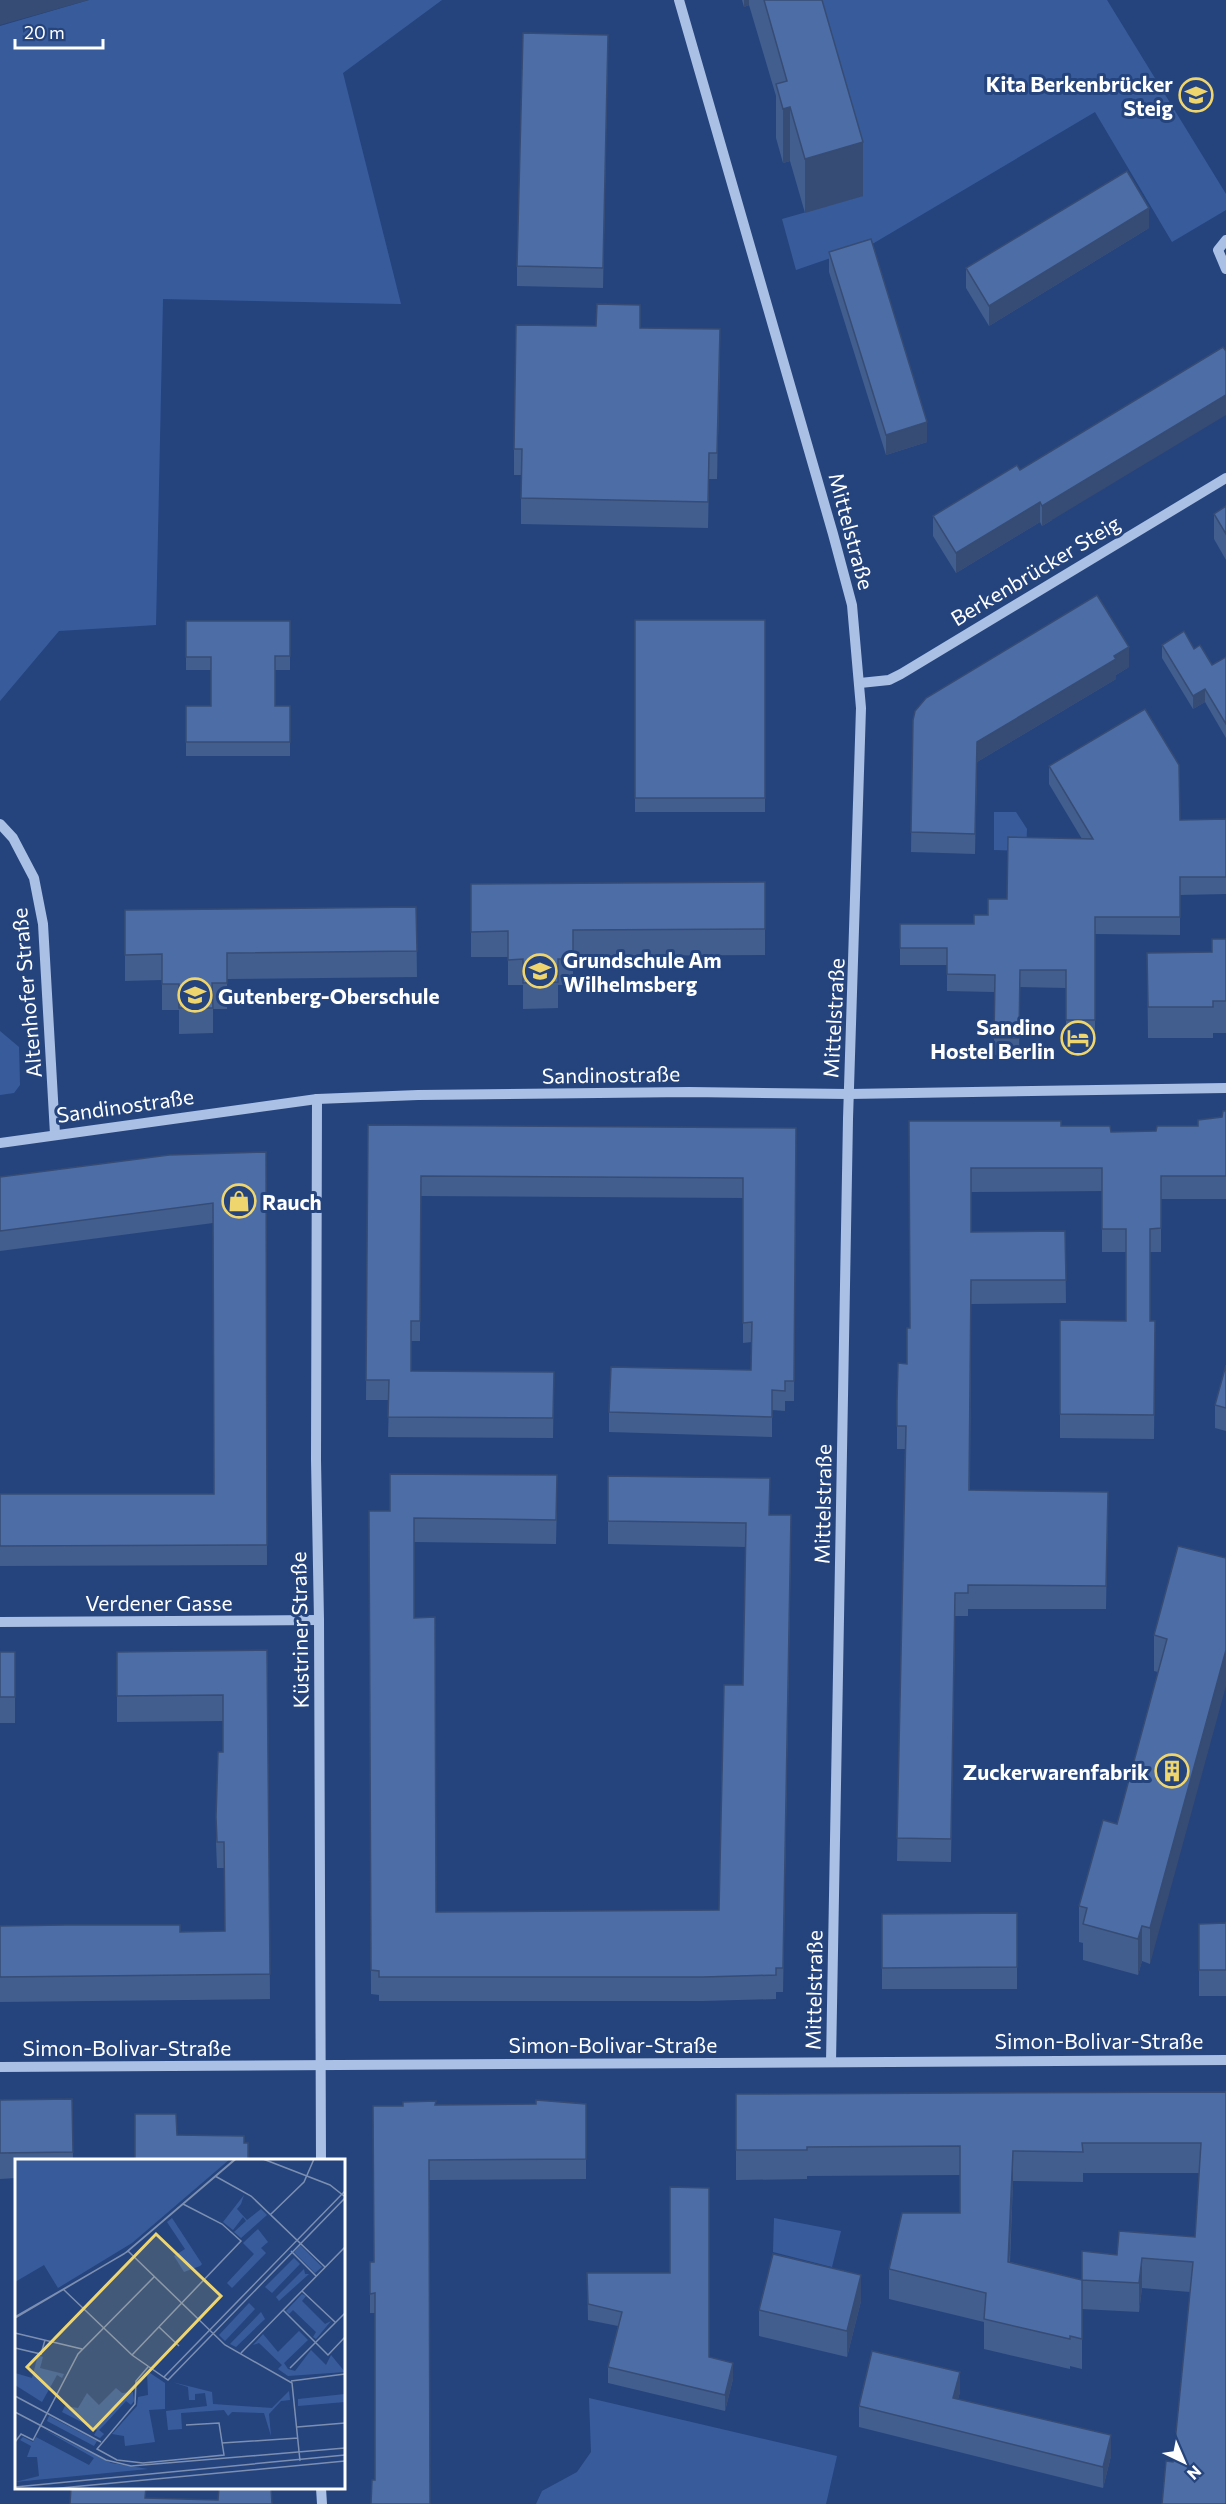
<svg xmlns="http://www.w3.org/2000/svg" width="1226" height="2504" font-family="Commissioner,sans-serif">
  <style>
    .green { fill: #385c9b }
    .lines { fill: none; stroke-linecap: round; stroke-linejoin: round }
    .minor { stroke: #aac0e5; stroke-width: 10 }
    .wall { fill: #425e8f; fill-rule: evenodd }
    .shaded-wall { fill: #364c74 }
    .building { fill: #4d6da6; stroke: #364c74; stroke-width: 1.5; fill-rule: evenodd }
    .labels { text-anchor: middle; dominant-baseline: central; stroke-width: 6; stroke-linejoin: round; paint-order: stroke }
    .poi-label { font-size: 21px; font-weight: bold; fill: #fff; stroke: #25447d; text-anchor: end }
    .street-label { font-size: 21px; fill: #fff; stroke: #25447d }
    .inset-road { fill: none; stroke: #7c8fb1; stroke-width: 1.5 }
    .view { fill: #efd56e; fill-opacity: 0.15; stroke: #efd56e; stroke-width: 3 }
    .inset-edge { fill: none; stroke: #fff; stroke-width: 3 }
  </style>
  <rect width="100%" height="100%" fill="#25447d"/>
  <g class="green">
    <polygon points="89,0 442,0 343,73 401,304 163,299 156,625 59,631 0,701 0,26"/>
    <polygon points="806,0 1107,0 1226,194 1226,210 1172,242 1095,112 874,243 796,270 782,219 863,196"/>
    <polygon points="994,812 1016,812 1027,829 1026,851 994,850"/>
    <polygon points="0,1031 19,1047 20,1085 14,1093 0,1095"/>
    <polygon points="774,2218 841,2231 832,2267 773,2252"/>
    <polygon points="589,2398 837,2456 826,2504 536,2504 542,2491 577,2472 591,2452"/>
  </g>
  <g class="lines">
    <g class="minor">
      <polyline points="679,0 833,534 852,605 861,708 848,1119 831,2062"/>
      <polyline points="1226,240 1218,250 1226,269"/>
      <polyline points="860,683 889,680 901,674 1226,478"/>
      <polyline points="0,824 13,838 34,878 43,924 55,1134"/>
      <polyline points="317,1099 316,1460 319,1620 321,2160"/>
      <polyline points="0,1143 317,1099 418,1095 689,1092 849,1094 1226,1088"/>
      <polyline points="0,1622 319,1620"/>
      <polyline points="0,2067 1226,2060"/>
      <polyline points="321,2488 322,2504"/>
    </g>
  </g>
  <g class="wall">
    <polygon points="742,0 822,0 863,196 805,213 790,161 783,163 776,138 776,96 749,5 744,7"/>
    <polygon points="608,35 603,288 517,286 517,266"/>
    <polygon points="1149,228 989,326 966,288 966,268"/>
    <polygon points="829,252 927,442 886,455 829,272"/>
    <polygon points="640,328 720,355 717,479 709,479 708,528 521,524 521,475 514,475 514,449"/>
    <polygon points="1017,465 1052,520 1042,526 1040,522 956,573 933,536 933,516"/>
    <polygon points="1226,506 1226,560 1214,539 1214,514"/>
    <rect x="635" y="620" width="130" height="192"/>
    <polygon points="186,621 290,621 290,670 275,670 275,706 290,706 290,756 186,756 186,706 211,706 211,670 186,670"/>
    <polygon points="1162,645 1194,649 1212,665 1226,657 1226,738 1205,702 1193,709 1162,658"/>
    <polygon points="1129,667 1116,675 1116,679 977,762 975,854 911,852 913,720"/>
    <polygon points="1049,766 1180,820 1226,819 1226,894 1180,895 1180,935 1095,934 1095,1038 1066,1038 1066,988 1020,987 1019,1056 994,1055 994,992 947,991 947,965 900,965 900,924 974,924 988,915 1007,899 1082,839 1049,784"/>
    <polygon points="765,882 765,955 573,956 573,985 558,985 558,1008 523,1009 523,985 508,985 508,957 471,957 471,884"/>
    <polygon points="416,907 417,977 227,979 227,1009 213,1009 213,1033 179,1034 179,1010 162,1010 162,980 125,981 125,910"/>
    <polygon points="1226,939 1226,1033 1213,1033 1213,1038 1148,1038 1147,953 1212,952"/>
    <polygon points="1226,1111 1226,1199 1161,1199 1161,1252 1150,1252 1150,1321 1155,1321 1154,1439 1060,1438 1060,1320 1126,1321 1126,1252 1102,1252 1102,1191 971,1192 971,1232 1065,1231 1066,1303 971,1304 970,1490 1108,1492 1106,1609 968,1609 968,1616 955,1616 951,1862 897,1861 905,1449 897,1449 897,1401 907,1364 910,1328 909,1121 1061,1126 1111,1132 1156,1131 1198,1126 1222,1117"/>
    <polygon points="368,1125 796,1128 794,1401 785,1401 785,1411 772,1410 772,1437 609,1432 609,1412 751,1370 752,1342 743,1343 743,1198 421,1196 420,1341 411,1341 411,1371 554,1372 553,1438 388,1437 389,1400 366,1400"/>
    <polygon points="266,1152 267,1565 0,1566 0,1494 214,1494 213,1223 0,1251 0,1177"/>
    <polygon points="1226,1365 1226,1431 1215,1428 1215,1405"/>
    <polygon points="608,1476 770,1515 791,1539 783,1992 776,1992 776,1999 703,2001 379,2001 379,1995 371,1994 369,1511 390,1511 557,1499 556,1544 414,1542 414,1618 436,1912 719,1910 743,1685 746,1547 608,1544"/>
    <polygon points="1178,1546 1150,1964 1142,1961 1138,1975 1083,1960 1083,1943 1079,1942 1079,1906 1117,1824 1158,1672 1154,1671 1154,1635"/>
    <polygon points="267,1650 270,1999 0,2002 0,1926 180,1932 225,1931 224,1868 217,1868 216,1843 216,1817 223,1752 223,1721 117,1722 117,1652"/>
    <rect x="0" y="1652" width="15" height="71"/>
    <polygon points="1017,1913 1017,1989 882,1989 882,1914"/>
    <polygon points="1226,1923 1226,1996 1199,1996 1199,1924"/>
    <path d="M1226,2092L1173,2462L1190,2292L1142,2288L1139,2312L1082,2309V2369L1070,2366V2369L984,2349V2322L889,2299V2269L960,2213V2175L807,2176V2179L736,2180V2094ZM1083,2173H1199L1195,2237L1117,2255L1082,2280L1010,2262L1013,2181L1083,2182Z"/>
    <polygon points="72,2099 73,2160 16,2160 16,2178 0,2179 0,2100"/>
    <polygon points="586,2104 586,2179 429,2180 375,2480 375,2313 370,2313 370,2262 373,2262 435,2105"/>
    <polygon points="587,2273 709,2357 733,2379 725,2411 608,2383 608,2367 618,2326 588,2320"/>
    <polygon points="861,2301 847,2357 759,2336 759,2310"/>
    <polygon points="960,2392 958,2399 1111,2456 1103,2488 859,2427 859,2406"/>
  </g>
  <g class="shaded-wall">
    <polygon points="0,0 89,0 0,25"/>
    <polygon points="744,0 749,0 749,5 744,7"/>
    <polygon points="790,107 790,161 783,163 783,109"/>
    <polygon points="863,142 863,196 805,213 805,159"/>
    <polygon points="1149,208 1149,228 989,326 989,306"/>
    <polygon points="720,329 720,355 717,479 717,453"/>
    <polygon points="1226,395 1226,415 1042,526 1042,506"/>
    <polygon points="927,422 927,442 886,455 886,435"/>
    <polygon points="1040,502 1040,522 956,573 956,553"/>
    <polygon points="1129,647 1129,667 1116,675 1116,679 977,762 975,854 977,742"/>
    <polygon points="1205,689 1205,702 1193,709 1193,696"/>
    <polygon points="1226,1650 1226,1686 1150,1964 1150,1928"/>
    <polygon points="1142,1926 1142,1961 1138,1975 1138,1939"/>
    <polygon points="1013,2151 1013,2181 1008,2292 1008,2262"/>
    <polygon points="1142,2258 1142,2288 1139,2312 1139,2283"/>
    <polygon points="861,2275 861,2301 847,2357 847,2331"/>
    <polygon points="733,2363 733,2379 725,2411 725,2395"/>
    <polygon points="960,2372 960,2392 953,2418 953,2398"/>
    <polygon points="1111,2435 1111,2456 1103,2488 1103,2467"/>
  </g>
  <g class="building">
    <polygon points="764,0 822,0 863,142 805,159 790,107 783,109 776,84 787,81"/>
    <polygon points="523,33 608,35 603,268 517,266"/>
    <polygon points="1127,171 1149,208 989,306 966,268"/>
    <polygon points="871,239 927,422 886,435 829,252"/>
    <polygon points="597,304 640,305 640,328 720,329 717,453 709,453 708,502 521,498 522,449 514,449 516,325 596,326"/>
    <polygon points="1223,347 1226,351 1226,395 1052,500 1042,506 1040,502 956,553 933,516 1017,465 1020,470"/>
    <polygon points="1226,506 1226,534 1214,514"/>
    <polygon points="1097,595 1129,647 1114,656 1116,659 977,742 975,834 911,832 913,720 915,711 926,698"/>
    <rect x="635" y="620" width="130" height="178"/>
    <polygon points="186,621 290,621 290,656 275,656 275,706 290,706 290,742 186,742 186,706 211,706 211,657 186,657"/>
    <polygon points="1184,631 1194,649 1200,645 1212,665 1226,657 1226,724 1205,689 1193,696 1162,645"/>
    <polygon points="1145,709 1179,765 1180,820 1226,819 1226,877 1180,877 1180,917 1095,917 1095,1020 1066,1020 1066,970 1020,970 1019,1038 994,1038 995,975 947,974 947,948 900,948 900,924 974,924 974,915 988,915 988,899 1007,899 1008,837 1093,839 1049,766"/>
    <polygon points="765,882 765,929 573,930 573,959 558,959 558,982 523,983 523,959 508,960 508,931 471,932 471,884"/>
    <polygon points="416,907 417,951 227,953 227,983 212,983 213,1008 179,1008 179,984 162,984 162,954 125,955 125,910"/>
    <polygon points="1212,939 1226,939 1226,1001 1213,1001 1213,1007 1148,1007 1147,953 1212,952"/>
    <polygon points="1223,1111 1226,1111 1226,1176 1161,1176 1161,1228 1150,1229 1150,1321 1155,1321 1154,1415 1060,1414 1060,1320 1126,1321 1126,1229 1102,1229 1102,1168 971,1168 971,1232 1065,1231 1066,1280 971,1280 969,1490 1108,1492 1106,1586 968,1585 968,1593 955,1593 951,1839 897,1838 906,1426 897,1426 897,1401 898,1363 907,1364 907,1328 910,1328 909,1121 1061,1121 1061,1126 1110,1126 1111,1132 1156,1131 1157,1126 1198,1126 1198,1120 1222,1117"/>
    <polygon points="368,1125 796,1128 794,1381 785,1381 785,1391 772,1390 772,1417 609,1412 611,1367 751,1370 752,1322 743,1323 743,1178 421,1176 420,1321 411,1321 411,1371 554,1372 553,1418 388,1417 389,1380 366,1380"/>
    <polygon points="266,1152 267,1545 0,1546 0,1494 214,1494 213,1203 0,1231 0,1177 169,1155"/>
    <polygon points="1226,1365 1226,1408 1215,1405"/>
    <polygon points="390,1474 557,1475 556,1520 414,1518 414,1618 435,1617 436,1912 719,1910 724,1685 743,1685 746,1523 608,1521 608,1476 770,1478 769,1515 791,1515 783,1968 776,1968 776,1975 703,1977 379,1977 379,1971 371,1970 369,1511 390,1511"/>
    <polygon points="1178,1546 1226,1558 1226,1650 1150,1928 1142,1926 1138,1939 1083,1924 1087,1908 1079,1906 1103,1820 1117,1824 1167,1639 1154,1635"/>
    <polygon points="267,1650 270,1974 0,1977 0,1926 65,1925 180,1925 180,1932 225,1931 224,1842 217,1842 216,1817 218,1752 223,1752 223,1695 117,1696 117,1652"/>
    <rect x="0" y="1652" width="15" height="45"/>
    <polygon points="1017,1913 1017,1967 882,1968 882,1914"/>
    <polygon points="1226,1923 1226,1970 1199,1970 1199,1924"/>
    <path d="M1226,2092V2504H1162L1166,2461L1173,2462L1193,2262L1142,2258L1139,2283L1082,2280V2339L1070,2336V2339L984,2319L986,2293L889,2269L902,2213H960V2146L807,2147V2150H736V2094ZM1082,2143H1201L1195,2237L1119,2231L1117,2255L1082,2251V2280L1008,2262L1013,2151L1083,2152Z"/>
    <polygon points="72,2099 73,2152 0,2153 0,2100"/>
    <polygon points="536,2100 586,2104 586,2159 429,2160 430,2504 371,2504 372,2480 375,2480 375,2293 370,2294 370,2262 374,2262 373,2106 403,2106 403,2102 436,2101 435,2105 536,2104"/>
    <polygon points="135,2114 176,2114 177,2135 244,2136 244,2143 248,2143 248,2160 135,2160"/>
    <polygon points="670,2187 709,2188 709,2357 733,2363 725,2395 608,2367 622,2312 588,2304 587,2273 670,2273"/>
    <polygon points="773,2254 861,2275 847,2331 759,2310"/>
    <polygon points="872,2351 960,2372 953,2398 1111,2435 1103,2467 859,2406"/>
    <polygon points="71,2487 146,2487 145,2498 218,2500 219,2487 271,2487 272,2504 70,2504"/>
  </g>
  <defs>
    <g id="school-ring" transform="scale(1.725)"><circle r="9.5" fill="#25447d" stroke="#efd56e" stroke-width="1.5"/><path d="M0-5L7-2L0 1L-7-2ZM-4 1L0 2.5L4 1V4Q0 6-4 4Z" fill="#efd56e"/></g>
    <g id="hotel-ring" transform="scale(1.725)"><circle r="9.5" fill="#25447d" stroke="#efd56e" stroke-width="1.5"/><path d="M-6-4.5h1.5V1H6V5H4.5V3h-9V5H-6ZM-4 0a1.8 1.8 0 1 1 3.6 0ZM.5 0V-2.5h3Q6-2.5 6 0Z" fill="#efd56e"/></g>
    <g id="shop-ring" transform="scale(1.725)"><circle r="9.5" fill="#25447d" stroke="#efd56e" stroke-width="1.5"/><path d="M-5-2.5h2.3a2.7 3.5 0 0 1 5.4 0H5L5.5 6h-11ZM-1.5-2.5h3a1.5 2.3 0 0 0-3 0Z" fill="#efd56e"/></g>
    <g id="building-ring" transform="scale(1.725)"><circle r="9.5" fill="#25447d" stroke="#efd56e" stroke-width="1.5"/><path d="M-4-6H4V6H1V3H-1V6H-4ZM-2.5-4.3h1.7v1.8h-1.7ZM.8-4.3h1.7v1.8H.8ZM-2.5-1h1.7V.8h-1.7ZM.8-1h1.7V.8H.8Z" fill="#efd56e"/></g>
  </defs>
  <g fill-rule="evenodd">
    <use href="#school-ring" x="1196" y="95"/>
    <use href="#school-ring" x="540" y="971"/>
    <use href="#school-ring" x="195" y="995"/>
    <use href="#hotel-ring" x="1078" y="1038"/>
    <use href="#shop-ring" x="239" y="1201"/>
    <use href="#building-ring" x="1172" y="1771"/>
  </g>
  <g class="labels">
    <g class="poi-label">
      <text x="1173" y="83">Kita Berkenbrücker<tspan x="1173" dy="24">Steig</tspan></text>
      <text x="563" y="959" text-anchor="start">Grundschule Am<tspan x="563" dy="24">Wilhelmsberg</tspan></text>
      <text x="218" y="995" text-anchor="start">Gutenberg-Oberschule</text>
      <text x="1055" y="1026">Sandino<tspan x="1055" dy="24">Hostel Berlin</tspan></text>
      <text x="262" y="1201" text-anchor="start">Rauch</text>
      <text x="1149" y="1771">Zuckerwarenfabrik</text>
    </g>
    <g class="street-label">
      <text transform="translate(852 531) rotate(75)">Mittelstraße</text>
      <text transform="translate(1035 570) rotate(-31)">Berkenbrücker Steig</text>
      <text transform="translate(26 993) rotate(-95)">Altenhofer Straße</text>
      <text transform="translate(833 1018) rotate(-87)">Mittelstraße</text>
      <text transform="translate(611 1074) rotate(-1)">Sandinostraße</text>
      <text transform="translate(125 1105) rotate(-8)">Sandinostraße</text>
      <text transform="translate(822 1504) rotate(-89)">Mittelstraße</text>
      <text x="159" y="1602">Verdener Gasse</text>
      <text transform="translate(299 1630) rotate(-91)">Küstriner Straße</text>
      <text transform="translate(813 1990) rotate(-89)">Mittelstraße</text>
      <text x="1099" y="2040">Simon-Bolivar-Straße</text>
      <text x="613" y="2044">Simon-Bolivar-Straße</text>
      <text x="127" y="2047">Simon-Bolivar-Straße</text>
    </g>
  </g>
  <g transform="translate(15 2159)">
    <rect width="330" height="330" fill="#25447d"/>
    <path d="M0,0H215L117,84L43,129L29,106L0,123ZM229,36L226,45L222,50L232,61L246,50L252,56L226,79L219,73L231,62L228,58L218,71L208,63ZM157,59L187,105L185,107L169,113L159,97L170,90L152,63ZM243,70L253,83L246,89L251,94L217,129L212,124L239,95L228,84ZM285,86L307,108L300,114L279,93ZM279,99L285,105L257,134L250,128ZM289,110L290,115H294L264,142L261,138ZM287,135L291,137L287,142L310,165L316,162L301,180L298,178L301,173L278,151L274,155L271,152ZM234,144L240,150L210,182L204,176ZM246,153L250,160L221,188L215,185ZM284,172L293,181L269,204L273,210L280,212L296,191L311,206L316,196L330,213L273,217L263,210L267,206L244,184L238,186L248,175L263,193ZM23,196L28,198L25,209L49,215L47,219L42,216L27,243L0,226V214L17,219ZM132,212L150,224V250L134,251L140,283L110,287L109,277L97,275L122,247L123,238L133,236ZM157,223L197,233L198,245L257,249L274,232L275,241L266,242L254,255L256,277L249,254L217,253L213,257L209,251L166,254L167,270L153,271L151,252L192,247L190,234L180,235V241H174L173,228ZM101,229L107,234L118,233L119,242L116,246L111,242L90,265L84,271L89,275L85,279L79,276L82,271L47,253L50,247L63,249L72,234L84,246ZM330,235V243L283,247V240ZM34,257L82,282L79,287L32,262ZM28,270L96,304L133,310L0,323L24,317L22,298H12L16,287L5,281L8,278L18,283L21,278L74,306L79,299Z" fill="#385c9b"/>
    <path class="inset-road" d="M248,0L315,26L329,37M200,17L236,37L310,108M255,56L289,23L299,0M113,92L210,186L277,224L285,302M276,92L301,117M48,130L117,196L153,221L330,39M287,132L320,163M268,151L313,196L330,178M0,158L109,95L220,0M0,159L112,93L221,0M144,168L164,187M0,174L67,190M0,189L26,195L30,181M226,194L330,88M117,196L226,82L207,65L168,45M133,208L121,222L120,245L82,290L102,301L128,304L209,296L204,264L171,266M275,209L330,154M149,218L330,32M276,222L330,215M0,237L86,283M0,253L91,301L116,307L330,289M282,268L330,264M0,283L6,275L18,281L63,195L139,118M207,284L283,279M0,328L330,296M35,330L330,302"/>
    <path class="view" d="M141,75L206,137L78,271L12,208Z"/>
    <rect width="330" height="330" class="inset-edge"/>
  </g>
  <g transform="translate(1184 2462) rotate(136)" stroke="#25447d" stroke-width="4.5" paint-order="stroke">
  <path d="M0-4.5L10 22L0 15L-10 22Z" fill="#ffffff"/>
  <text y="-9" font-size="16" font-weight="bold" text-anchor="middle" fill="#ffffff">N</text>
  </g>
  <path d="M15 39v9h88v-9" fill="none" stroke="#ffffff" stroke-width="3"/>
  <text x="24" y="39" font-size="18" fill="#ffffff" stroke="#25447d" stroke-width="4.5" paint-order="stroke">20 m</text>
</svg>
